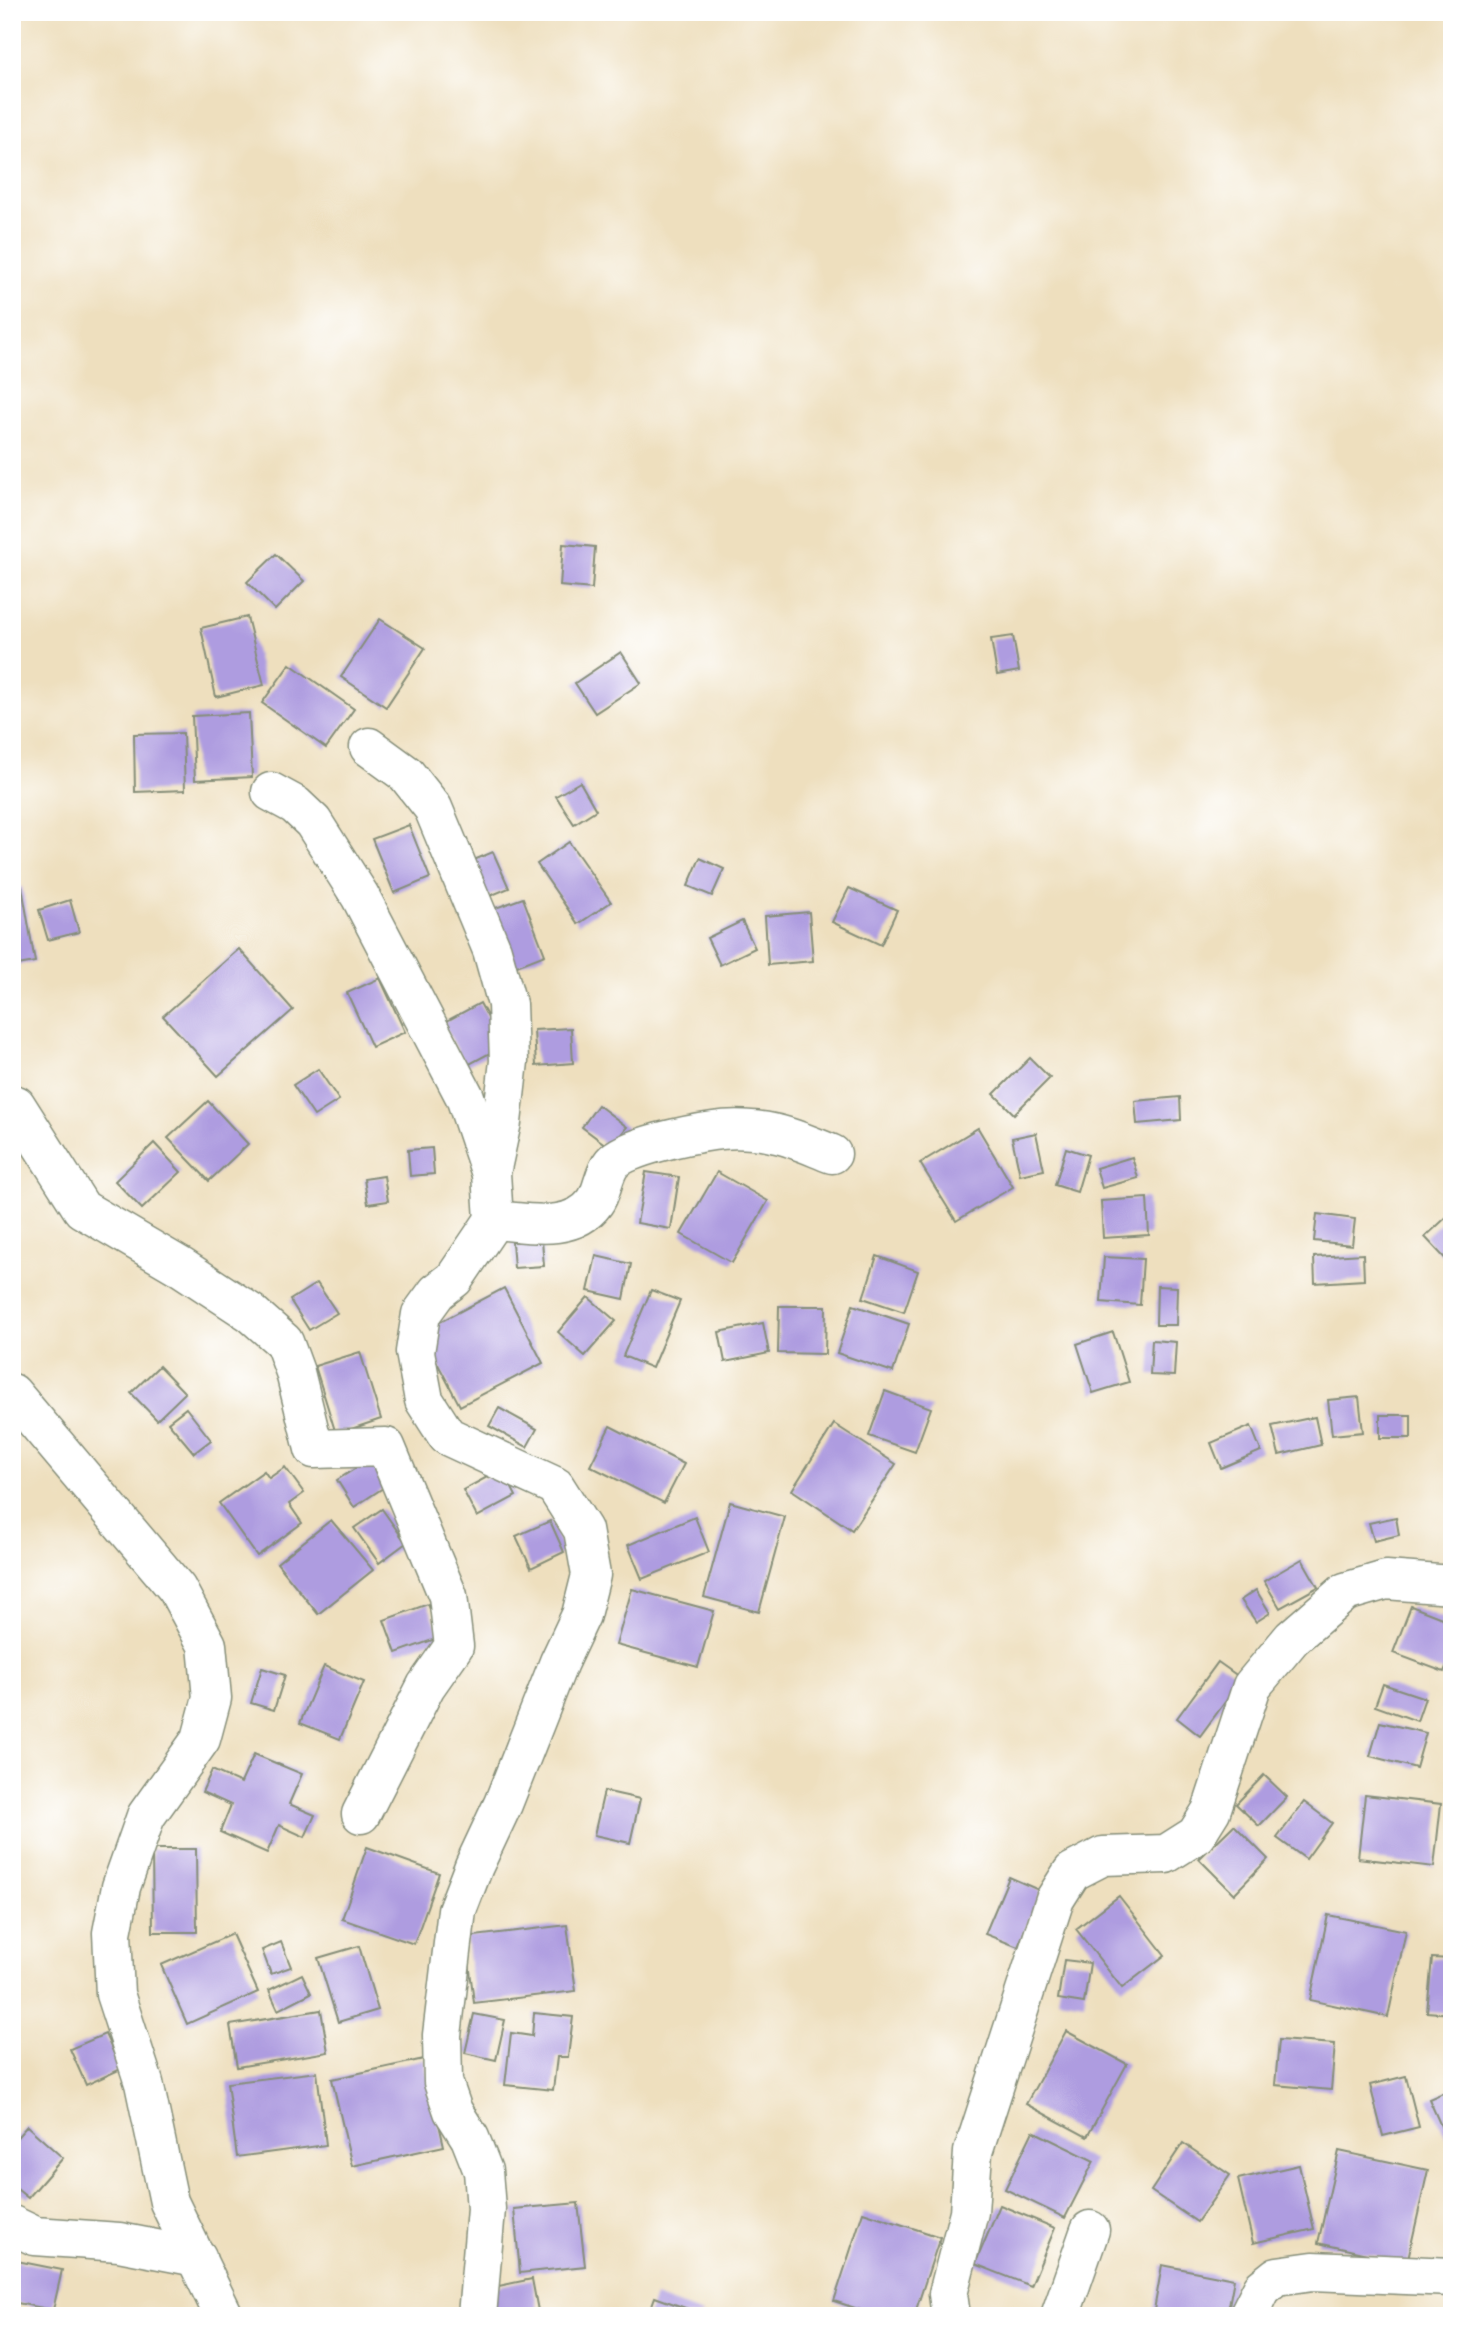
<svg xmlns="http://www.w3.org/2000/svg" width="1464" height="2328" font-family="'IM FELL Great Primer',serif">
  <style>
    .building { fill: #ae9ce0 }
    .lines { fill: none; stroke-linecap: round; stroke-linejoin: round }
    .minor-casing { stroke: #868e79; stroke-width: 41 }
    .minor { stroke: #fff; stroke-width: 38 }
  </style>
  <rect width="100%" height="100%" fill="#fff"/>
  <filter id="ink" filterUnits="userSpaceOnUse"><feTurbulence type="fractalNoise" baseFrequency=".0143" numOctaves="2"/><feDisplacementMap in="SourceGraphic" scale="14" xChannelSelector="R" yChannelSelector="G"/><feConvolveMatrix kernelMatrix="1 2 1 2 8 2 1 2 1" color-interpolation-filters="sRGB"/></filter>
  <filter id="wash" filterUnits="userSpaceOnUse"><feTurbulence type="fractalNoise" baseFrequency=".00686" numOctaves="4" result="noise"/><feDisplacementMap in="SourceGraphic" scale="28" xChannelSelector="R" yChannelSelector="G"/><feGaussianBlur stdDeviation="1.57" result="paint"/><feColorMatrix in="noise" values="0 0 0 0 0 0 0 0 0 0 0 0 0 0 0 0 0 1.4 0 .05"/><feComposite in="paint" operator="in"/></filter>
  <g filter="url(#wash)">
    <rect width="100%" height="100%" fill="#eedfbe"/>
    <g id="blocks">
      <g class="building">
        <polygon points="563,544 595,547 592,589 560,586"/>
        <polygon points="276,554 304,581 275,610 247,582"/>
        <polygon points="247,617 264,685 216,697 201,628"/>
        <polygon points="380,619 425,648 386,707 341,677"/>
        <polygon points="1013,636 1019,671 997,675 991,639"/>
        <polygon points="621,652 641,683 595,713 575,683"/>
        <polygon points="290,664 354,709 326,748 262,703"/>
        <polygon points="249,713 252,777 195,780 192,716"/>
        <polygon points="183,733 185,790 135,792 134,734"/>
        <polygon points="580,782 596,810 574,824 556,796"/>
        <polygon points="409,825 430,878 394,893 372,839"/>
        <polygon points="569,842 611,902 578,924 537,864"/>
        <polygon points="493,852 509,888 485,898 469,862"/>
        <polygon points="700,858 724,869 712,896 688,886"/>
        <polygon points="22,887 35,962 12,966 12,889"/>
        <polygon points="849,888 897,910 881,945 832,922"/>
        <polygon points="523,898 545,955 512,968 490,910"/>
        <polygon points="70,900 79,932 48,940 39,910"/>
        <polygon points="809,912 813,961 768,965 765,916"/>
        <polygon points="742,921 755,948 720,965 707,938"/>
        <polygon points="239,949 293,1010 218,1076 163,1016"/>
        <polygon points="380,978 405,1032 372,1047 347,993"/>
        <polygon points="480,1003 503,1046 466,1066 443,1023"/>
        <polygon points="571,1028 573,1063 536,1066 534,1030"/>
        <polygon points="1030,1058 1050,1078 1014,1114 994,1094"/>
        <polygon points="318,1069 339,1100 314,1116 293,1085"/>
        <polygon points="1180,1097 1181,1120 1137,1124 1135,1101"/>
        <polygon points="208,1101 248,1144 209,1181 168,1138"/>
        <polygon points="598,1105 627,1127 610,1148 582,1127"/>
        <polygon points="978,1128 1013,1187 956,1221 920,1163"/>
        <polygon points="1036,1133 1044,1170 1020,1175 1012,1138"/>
        <polygon points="154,1143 181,1172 142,1209 115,1181"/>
        <polygon points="432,1148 434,1174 410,1176 408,1150"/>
        <polygon points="1066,1148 1088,1155 1077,1192 1055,1185"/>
        <polygon points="1132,1157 1138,1178 1102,1188 1096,1168"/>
        <polygon points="646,1172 679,1177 671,1229 637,1223"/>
        <polygon points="717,1172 768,1201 732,1263 681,1234"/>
        <polygon points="384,1176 388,1201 368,1204 364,1179"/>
        <polygon points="1147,1198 1149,1235 1103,1238 1101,1201"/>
        <polygon points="1452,1212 1452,1266 1425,1237"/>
        <polygon points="1317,1214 1355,1219 1352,1245 1314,1241"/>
        <polygon points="542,1240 544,1266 514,1268 512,1242"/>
        <polygon points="1363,1254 1364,1280 1315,1283 1314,1257"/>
        <polygon points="596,1256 631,1264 624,1299 588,1291"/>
        <polygon points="877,1256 918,1271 904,1312 863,1298"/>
        <polygon points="1104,1257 1143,1259 1140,1305 1101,1302"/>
        <polygon points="317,1283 337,1313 309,1330 290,1300"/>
        <polygon points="1157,1286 1177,1287 1176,1325 1156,1325"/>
        <polygon points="504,1288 543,1363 460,1406 421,1332"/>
        <polygon points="651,1290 680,1301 652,1368 623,1356"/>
        <polygon points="588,1297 616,1321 585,1356 558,1332"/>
        <polygon points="853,1305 909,1324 893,1372 837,1353"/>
        <polygon points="779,1306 826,1306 825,1354 778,1353"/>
        <polygon points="763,1323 769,1353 725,1362 719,1332"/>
        <polygon points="1113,1332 1129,1382 1093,1393 1077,1344"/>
        <polygon points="1152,1340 1176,1342 1174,1376 1150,1375"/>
        <polygon points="360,1352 381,1419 336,1434 315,1366"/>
        <polygon points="159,1366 185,1393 157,1420 131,1393"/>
        <polygon points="885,1391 931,1408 915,1452 869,1436"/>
        <polygon points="1359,1397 1363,1432 1332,1435 1328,1400"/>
        <polygon points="186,1408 211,1440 194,1453 168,1422"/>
        <polygon points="499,1408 537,1429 527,1447 489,1426"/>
        <rect x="1380" y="1415" width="31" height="23"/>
        <polygon points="1315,1417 1321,1445 1279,1455 1272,1426"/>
        <polygon points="834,1424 896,1464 852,1530 792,1490"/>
        <polygon points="610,1426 684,1464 664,1503 590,1466"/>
        <polygon points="1251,1426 1261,1451 1221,1468 1211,1443"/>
        <polygon points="369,1460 386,1486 354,1507 337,1480"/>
        <polygon points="285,1467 304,1493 289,1504 302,1523 257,1556 219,1503 264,1471 269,1478"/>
        <polygon points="502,1469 516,1496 477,1517 463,1490"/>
        <polygon points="730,1502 785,1517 759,1612 704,1597"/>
        <polygon points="382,1509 406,1543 379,1563 354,1528"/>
        <polygon points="695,1517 709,1552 642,1579 628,1545"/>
        <polygon points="1396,1517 1399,1535 1374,1541 1369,1523"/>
        <polygon points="331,1520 373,1570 318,1614 277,1563"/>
        <polygon points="550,1521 564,1552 531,1568 516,1536"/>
        <polygon points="1302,1559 1318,1587 1280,1608 1264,1581"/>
        <polygon points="632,1589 714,1611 698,1667 616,1645"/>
        <polygon points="1256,1590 1270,1613 1256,1622 1241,1600"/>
        <polygon points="428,1604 441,1637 396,1653 384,1620"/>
        <polygon points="1411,1606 1452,1622 1452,1653 1444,1672 1393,1653"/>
        <polygon points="1218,1662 1242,1679 1200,1736 1177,1718"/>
        <polygon points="324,1666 364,1682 340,1739 300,1723"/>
        <polygon points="262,1668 285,1675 274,1710 251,1703"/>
        <polygon points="1383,1684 1425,1698 1417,1721 1375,1706"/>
        <polygon points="1380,1722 1426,1733 1416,1768 1370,1756"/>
        <polygon points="254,1754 302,1774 289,1804 315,1815 305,1837 279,1825 267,1853 220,1832 231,1805 202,1792 212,1770 241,1783"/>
        <polygon points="1264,1775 1287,1797 1259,1826 1236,1804"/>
        <polygon points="604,1791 640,1799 630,1843 594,1835"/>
        <polygon points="1365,1795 1441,1804 1434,1867 1358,1858"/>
        <polygon points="1304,1802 1332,1823 1306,1859 1277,1838"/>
        <polygon points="1234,1825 1268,1859 1234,1894 1199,1859"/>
        <polygon points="367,1847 439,1873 414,1944 342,1919"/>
        <polygon points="152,1849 196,1849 197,1932 153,1932"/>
        <polygon points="1009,1877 1041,1891 1018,1947 985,1934"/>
        <polygon points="1119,1896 1165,1955 1122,1988 1076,1929"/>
        <polygon points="1328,1915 1406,1931 1388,2017 1310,2000"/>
        <polygon points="567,1925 576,1991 474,2003 466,1937"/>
        <polygon points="232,1934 258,1992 187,2024 161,1965"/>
        <polygon points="281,1942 291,1967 271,1974 262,1950"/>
        <polygon points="359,1946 378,2010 338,2022 318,1958"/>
        <polygon points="1432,1958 1452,1959 1452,2014 1427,2012"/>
        <polygon points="1064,1960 1090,1963 1084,2003 1058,1999"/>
        <polygon points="302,1974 311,1993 278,2010 269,1990"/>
        <polygon points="321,2010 328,2052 237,2067 230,2025"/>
        <polygon points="534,2013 573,2017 568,2057 557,2057 553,2090 505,2085 511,2033 532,2036"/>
        <polygon points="474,2014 505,2020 496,2060 465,2053"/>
        <polygon points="1066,2031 1127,2064 1087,2137 1026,2104"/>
        <polygon points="105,2034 121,2069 86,2085 70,2049"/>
        <polygon points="1279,2040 1335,2044 1331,2090 1275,2085"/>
        <polygon points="424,2059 444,2146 352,2166 332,2079"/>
        <polygon points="317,2072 326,2145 237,2157 227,2083"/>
        <polygon points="1406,2076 1419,2127 1383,2136 1370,2085"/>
        <polygon points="1452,2089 1452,2151 1429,2099"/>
        <polygon points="27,2126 63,2158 28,2198 12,2185 12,2143"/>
        <polygon points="1033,2131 1094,2161 1065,2218 1005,2189"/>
        <polygon points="1183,2143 1230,2175 1197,2222 1151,2191"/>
        <polygon points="1339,2151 1428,2170 1407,2263 1318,2243"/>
        <polygon points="1299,2165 1314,2229 1253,2243 1238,2179"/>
        <polygon points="578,2203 585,2266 520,2273 514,2209"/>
        <polygon points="1000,2205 1055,2228 1031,2286 975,2264"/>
        <polygon points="863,2212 940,2237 914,2316 879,2316 834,2301"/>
        <polygon points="12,2260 62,2270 53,2310 12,2302"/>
        <polygon points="1162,2265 1234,2279 1227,2316 1153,2316"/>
        <polygon points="532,2279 539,2316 495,2316 489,2288"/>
        <polygon points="655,2297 702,2314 702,2316 648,2316"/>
      </g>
    </g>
  </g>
  <g filter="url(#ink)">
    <use href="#blocks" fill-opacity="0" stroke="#868e79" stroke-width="2"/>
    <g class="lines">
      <g class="minor-casing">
        <g id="minor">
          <polyline points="369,747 406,774 433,808 492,950 507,1004 509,1061 502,1122 491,1173 494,1220 454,1279 437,1292 421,1314 415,1352 424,1400 447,1436 555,1486 583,1530 591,1575 581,1615 559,1662 503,1804 474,1866 457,1910 442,2035 443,2082 453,2111 470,2138 483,2171 486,2209 477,2316"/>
          <polyline points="271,792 295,805 313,822 360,896 465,1097 490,1171"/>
          <polyline points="12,1104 16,1105 82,1209 181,1267 251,1313 284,1342 295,1372 314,1449 386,1447 448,1596 454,1646 426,1686 361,1814"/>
          <path d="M494,1220C526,1222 572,1234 595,1202C603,1191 603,1174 612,1163C625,1147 691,1134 713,1131C732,1128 757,1129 777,1134C795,1138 814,1147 832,1154"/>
          <polyline points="12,1393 177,1589 207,1645 212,1698 201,1739 146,1816 121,1887 112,1933 115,1994 144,2083 169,2202 224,2316"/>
          <polyline points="12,2225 35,2236 119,2242 197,2257"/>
          <polyline points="951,2316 948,2294 969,2212 973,2152 1055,1899 1072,1872 1103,1856 1166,1854 1196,1835 1211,1811 1252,1686 1292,1638 1345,1592 1386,1580 1452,1585"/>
          <polyline points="1060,2316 1090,2230"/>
          <polyline points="1248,2316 1262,2288 1277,2276 1313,2271 1452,2277"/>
        </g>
      </g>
      <use href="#minor" class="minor"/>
    </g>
  </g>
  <rect width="1464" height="2328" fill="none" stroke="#fff" stroke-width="42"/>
</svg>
